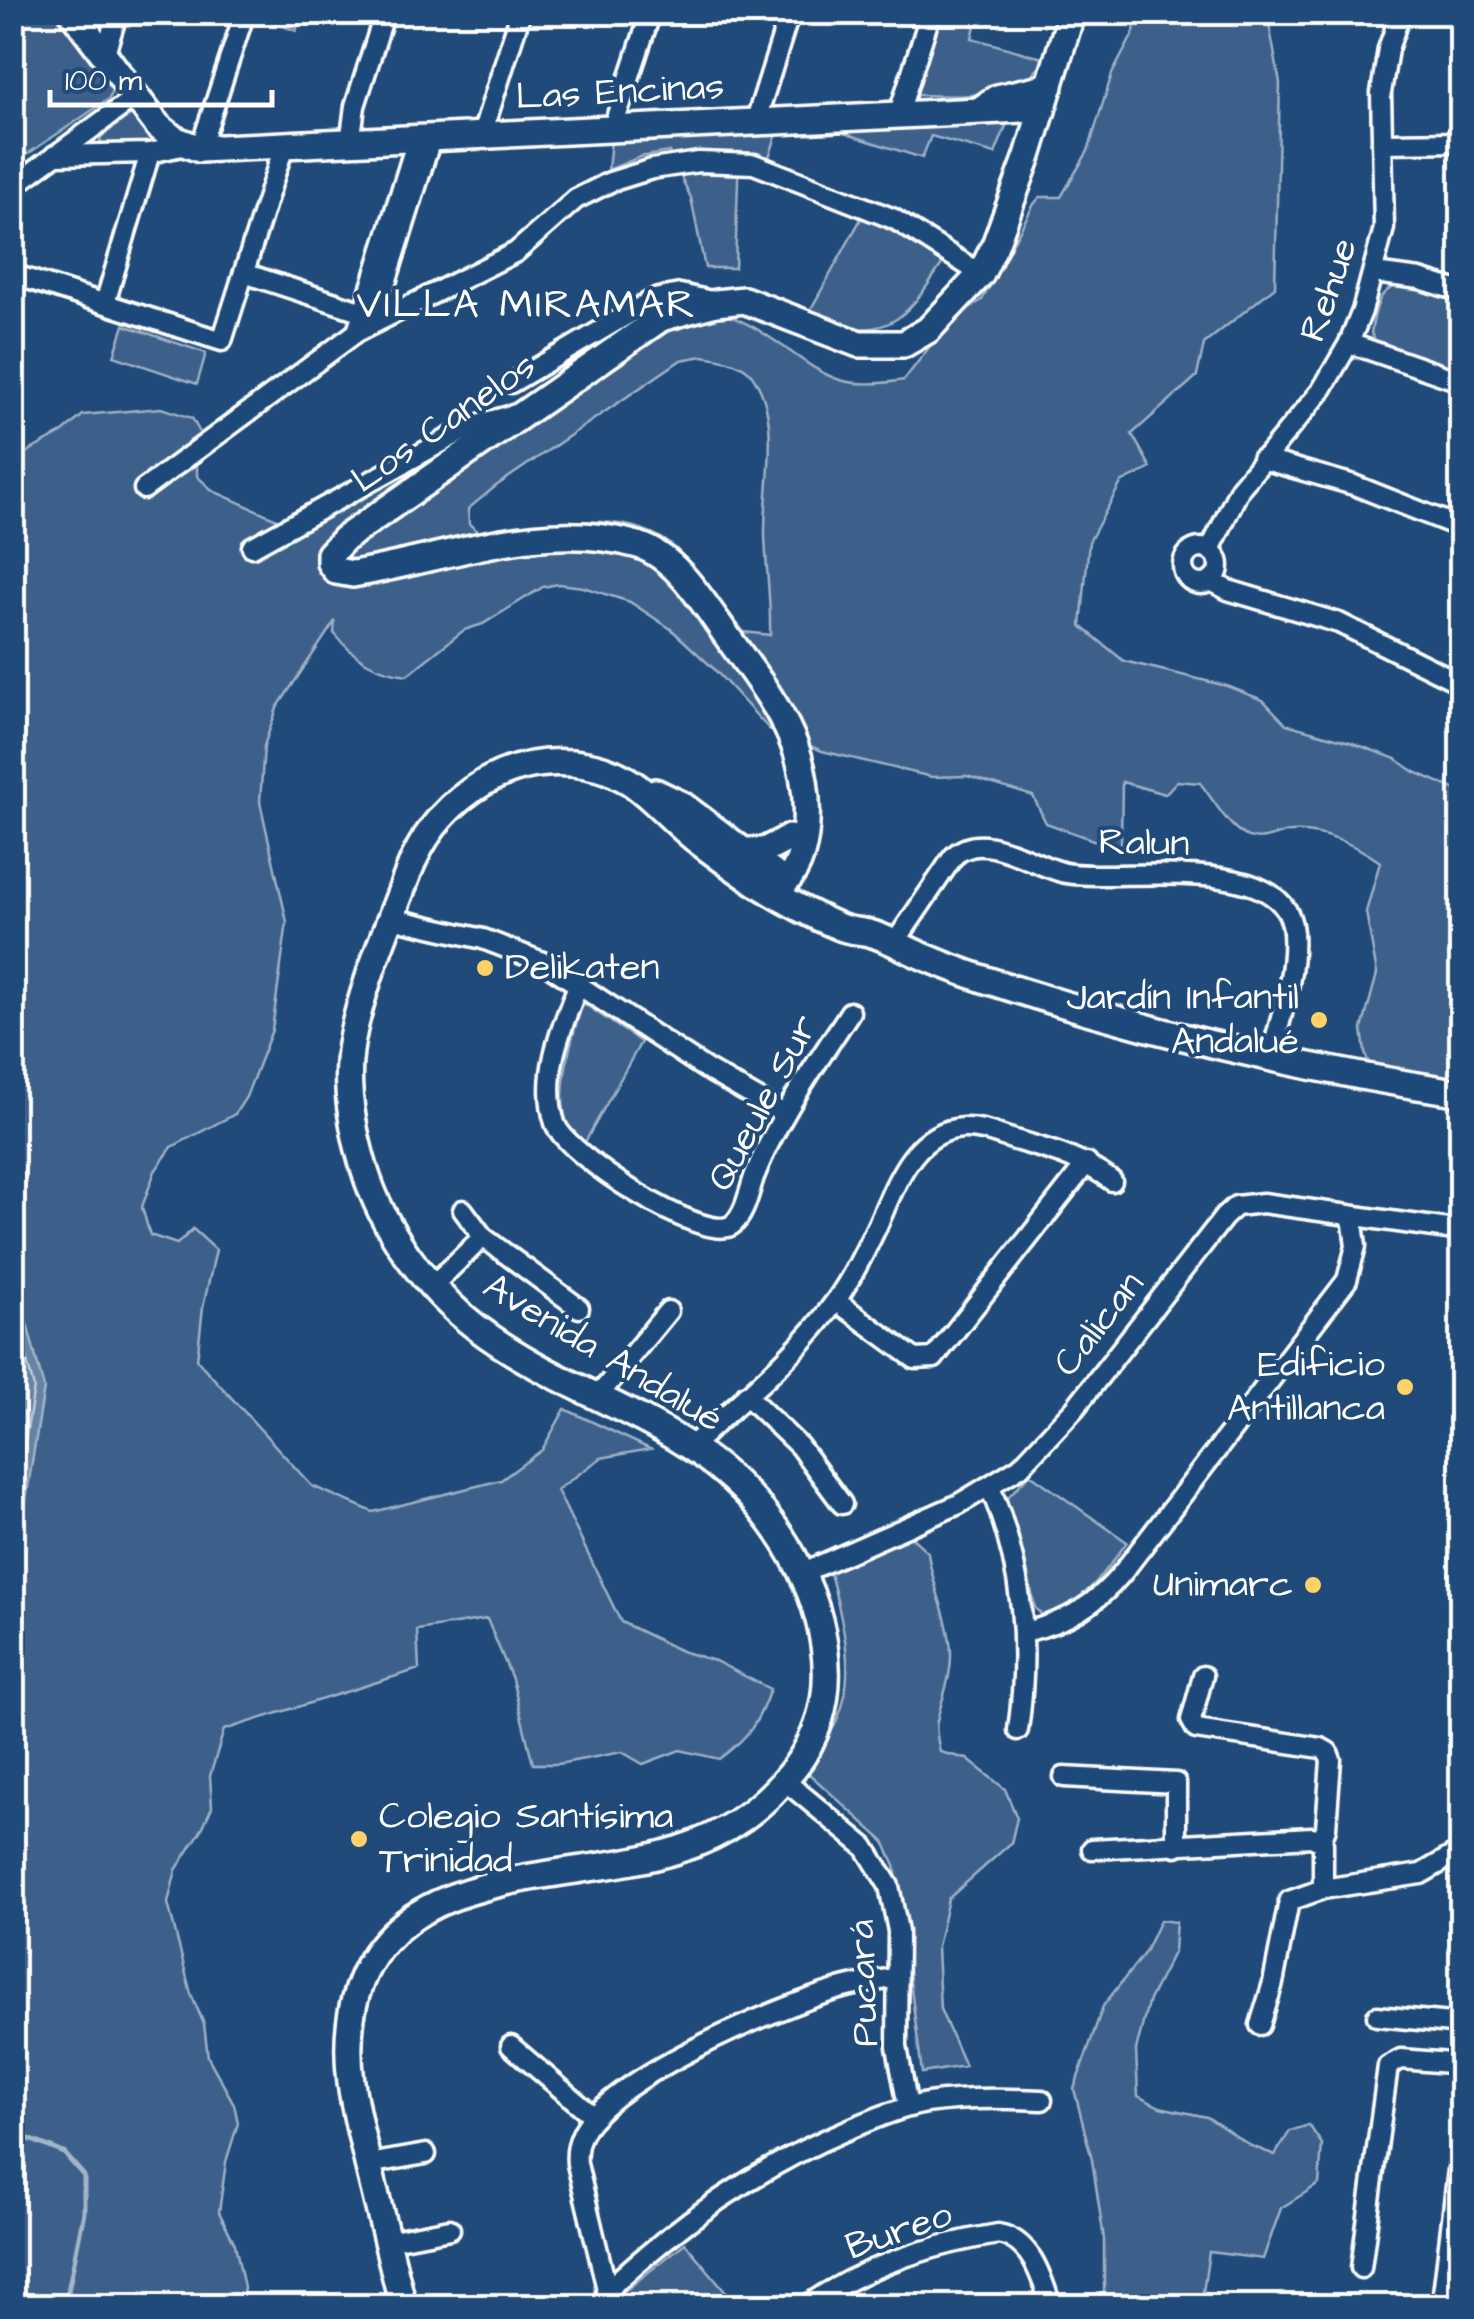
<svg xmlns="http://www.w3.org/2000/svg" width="1474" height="2319" font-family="'Architects Daughter',sans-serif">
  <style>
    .green { fill: #3c618b; stroke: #9eb0c5; stroke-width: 2.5; fill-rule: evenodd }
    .water { fill: #6583a4; stroke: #a3b5c8; stroke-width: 2.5 }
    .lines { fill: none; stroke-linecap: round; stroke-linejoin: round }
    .shore { stroke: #c1cddb; stroke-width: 2.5 }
    .stream { stroke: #a3b5c8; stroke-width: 5 }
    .street-casing { stroke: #fff; stroke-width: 25 }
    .secondary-casing { stroke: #fff; stroke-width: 32 }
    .street { stroke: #1f4a7a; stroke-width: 18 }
    .secondary { stroke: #1f4a7a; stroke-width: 25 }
    .poi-dot { fill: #ffd166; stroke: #1f4a7a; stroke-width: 4 }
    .labels { text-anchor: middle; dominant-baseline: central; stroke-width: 8; stroke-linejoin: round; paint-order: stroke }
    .street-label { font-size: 38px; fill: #fff; stroke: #1f4a7a }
    .poi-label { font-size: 38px; fill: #fff; stroke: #1f4a7a; text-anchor: end }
    .neighbourhood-label { font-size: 40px; letter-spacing: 2.5px; fill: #fff; stroke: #1f4a7a }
  </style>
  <rect width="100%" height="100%" fill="#1f4a7a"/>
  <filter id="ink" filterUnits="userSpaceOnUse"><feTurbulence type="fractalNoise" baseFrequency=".01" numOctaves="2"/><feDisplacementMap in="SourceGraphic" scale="20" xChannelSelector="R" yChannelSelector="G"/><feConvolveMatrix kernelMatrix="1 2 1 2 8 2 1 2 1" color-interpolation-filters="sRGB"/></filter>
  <g filter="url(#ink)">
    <g class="green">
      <polygon points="13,12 56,13 112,90 109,99 13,164"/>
      <polygon points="253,13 302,13 296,31 252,15"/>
      <path d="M934,13H948L976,22L972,38L1046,59C1015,104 957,95 909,95Z"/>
      <path d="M1136,13H1267L1280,83L1275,287L1204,344L1197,376L1132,434L1151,468L1121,483L1089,542L1081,626L1124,661L1227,686L1263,700L1286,724L1350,742L1396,759L1415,772L1461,792L1462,1081L1371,1070L1365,1053L1362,1029L1377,974L1366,912L1380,862C1357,845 1321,830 1292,832C1276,832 1262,844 1246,836C1228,827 1213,799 1200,783L1177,781L1165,794L1122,782L1121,845L1093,840L1046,823L1033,796L967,776L932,777L822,751L769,729L713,668L671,629L630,602L583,587L558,584L543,587L483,624L464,630L407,675C376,671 354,659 334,633L335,621L277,708L264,746L260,802L287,922L272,1030L246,1097L235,1114L172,1147L155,1171L142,1207L150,1235L177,1244L193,1229L216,1250L203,1307L197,1360L312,1486L373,1512L501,1480L542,1450L565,1409L650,1449L601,1458L557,1490L621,1622L681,1651L715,1661L770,1689C758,1724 749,1737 719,1759L680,1750L643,1764L622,1752L558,1764H533L512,1679L487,1619L417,1630L419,1669L224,1730L210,1776L212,1807L201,1831L176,1870L168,1903L191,1994L204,2024L208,2057L234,2104L238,2123L226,2162L219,2212L235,2244L244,2287L242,2306H29L13,2281L12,626L16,606L12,601L13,460L63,432L83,415L161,408L192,418L204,440L197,458V476L213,491L279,520L542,409L634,341L706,306C725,314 746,321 763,333C821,370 831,393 904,380L950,320L982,300L1034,204L1040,197H1061L1088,151L1112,74L1134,32ZM703,356C719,359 741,361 752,375C783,420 764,484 765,535C766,569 771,601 770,635L744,632C722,605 700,572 675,548C628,505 537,526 479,532L469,524L468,509L496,486L681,360Z"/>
      <polygon points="131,114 139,114 152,133 151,143 105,146 100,143 101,137"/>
      <polygon points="1008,121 995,154 931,136 922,158 837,131 839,125"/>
      <polygon points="778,131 769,157 739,152 735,268 705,268 691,198 669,152 640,157 608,170 611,140"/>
      <path d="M862,217L946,258C901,326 889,342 806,318Z"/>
      <path d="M1407,284L1461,304V372L1375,340L1371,333C1376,307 1377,286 1407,284Z"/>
      <polygon points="124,325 206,353 197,384 114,356"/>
      <path d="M583,1003L641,1042L584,1144C579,1138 571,1132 568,1125C554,1097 573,1032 583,1003Z"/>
      <path d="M1030,1474L1127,1542C1104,1574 1083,1605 1042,1615L1035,1608L1025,1560L1006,1506L1008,1497Z"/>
      <path d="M909,1535L928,1552C932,1587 949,1616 951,1652C952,1677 942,1697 937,1721C935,1731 938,1742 940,1752L967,1759L1005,1789L1017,1818L1011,1843L948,1899L937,1947L940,2009L965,2066L922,2073L895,1866L884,1841L808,1773C818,1755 830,1737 838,1718C858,1672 841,1615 829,1569Z"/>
      <polygon points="1160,1920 1176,1922 1174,1951 1149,2000 1136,2050 1138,2096 1160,2107 1207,2117 1251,2146 1275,2155 1290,2131 1309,2125 1322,2144 1319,2184 1281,2208 1263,2259 1209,2252 1201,2306 1104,2306 1104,2239 1092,2160 1074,2089 1103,2006 1145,1952"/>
      <polygon points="685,2243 738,2306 627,2306 622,2293"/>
    </g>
    <polygon class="water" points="13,1271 44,1388 15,1567 13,1644"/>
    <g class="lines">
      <polyline class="shore" points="12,1305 34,1388 12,1519"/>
      <polyline class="stream" points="12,2132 64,2153 84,2176 84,2212 68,2291 74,2306"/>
      <g class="street-casing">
        <g id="street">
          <polyline points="104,56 118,12"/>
          <polyline points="898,116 931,12"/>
          <polyline points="755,123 790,12"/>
          <polyline points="612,130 651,12"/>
          <polyline points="481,137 521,12"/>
          <polyline points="350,143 355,106 385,12"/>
          <polyline points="1382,143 1462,142"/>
          <polyline points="200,149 245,12"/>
          <polyline points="55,155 150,153 186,145"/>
          <polyline points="12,187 135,97"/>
          <polyline points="244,273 363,312"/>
          <polyline points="1374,273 1420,279 1462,292"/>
          <polyline points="12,274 222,341 284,146"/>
          <polyline points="105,303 150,153"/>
          <polyline points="374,321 431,139"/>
          <polyline points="357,332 417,140"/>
          <polyline points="1349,343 1462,382"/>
          <polyline points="511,383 654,299 680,294 716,302"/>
          <polyline points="1262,459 1354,485 1462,528"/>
          <polyline points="144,489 357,332 516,252 576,199 610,182 652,169 699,162 754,164 894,219 981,274"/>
          <polyline points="252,547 471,426 520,413"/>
          <circle cx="1201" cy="566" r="18"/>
          <polyline points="1210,550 1240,488 1321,391 1349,343 1362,311 1384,228 1381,93 1388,49 1401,12"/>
          <polyline points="1211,581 1228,590 1339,623 1462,684"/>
          <polyline points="391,918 483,939 545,963 706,1069 784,1114"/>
          <path d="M894,944L953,857C983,827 1031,866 1066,873C1120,883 1287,850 1293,932C1296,974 1280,1019 1270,1060"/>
          <path d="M579,983C562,1026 540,1076 555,1123C564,1154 705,1245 732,1225C745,1215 749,1192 754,1177C777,1118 816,1065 850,1012"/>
          <polyline points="463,1210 483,1237 579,1308"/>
          <polyline points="432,1286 483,1237"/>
          <polyline points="836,1301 915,1359 934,1358 1087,1163"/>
          <polyline points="746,1395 799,1446 842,1504"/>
          <polyline points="598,1396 668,1311"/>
          <path d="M692,1446C741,1399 798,1355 837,1299C853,1276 865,1251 877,1226C895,1187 912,1131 963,1128C981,1127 998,1135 1015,1140C1050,1150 1083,1159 1112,1181"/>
          <path d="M990,1487C1023,1567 1030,1645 1018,1730"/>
          <polyline points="802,1573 959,1504 1020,1467 1075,1408 1224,1217 1236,1206 1263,1203 1462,1231"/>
          <path d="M1025,1632C1068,1621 1095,1606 1123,1572L1347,1280L1356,1246L1352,1217"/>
          <polyline points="1203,1676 1191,1720 1196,1729 1321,1748 1328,1752 1331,1760 1326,1828 1321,1841"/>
          <polyline points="1064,1777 1176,1783 1176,1846"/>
          <polyline points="785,1781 865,1847 889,1886 898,1931 897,2047 908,2107"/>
          <polyline points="1092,1849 1312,1837 1323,1843 1323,1889"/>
          <polyline points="1377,2016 1462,2024"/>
          <polyline points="1260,2025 1273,1983 1289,1901 1323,1889 1421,1874 1462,1850"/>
          <polyline points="511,2046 594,2117"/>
          <polyline points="368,2164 426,2154"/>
          <polyline points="387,2241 450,2229"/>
          <polyline points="1361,2268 1388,2066 1401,2059 1462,2064"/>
          <path d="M606,2291C679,2223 755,2169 847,2130C873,2119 899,2108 927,2103C965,2097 1004,2098 1042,2100"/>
          <path d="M611,2306L577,2164C576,2154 577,2144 582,2134C607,2079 778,2007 836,1990C856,1984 877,1981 897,1977"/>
          <path d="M806,2306C864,2266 929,2245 998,2234C1031,2239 1042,2278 1051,2306"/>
        </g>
      </g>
      <g class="secondary-casing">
        <g id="secondary">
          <polyline points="72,12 158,126 174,139 200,149 1042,108"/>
          <polyline points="984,107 997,98 1050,86"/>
          <polyline points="655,792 682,805 774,874"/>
          <polyline points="741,851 764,851 789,838"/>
          <path d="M774,892C794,879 802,859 805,835C815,749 773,701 727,636C705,605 676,556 638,545C543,517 446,559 353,574L336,571L330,563V554L344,539L661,318L716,303L744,300L859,344H904L928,330L981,274L995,245L1028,156L1072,12"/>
          <path d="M403,2306C392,2262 381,2217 370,2172C357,2117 341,2064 353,2007C385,1860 568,1885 677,1850C725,1836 766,1806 796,1766C822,1730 831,1689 824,1645C819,1609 805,1575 786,1544C710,1420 583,1408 476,1327C424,1287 383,1230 364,1168C353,1131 345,1089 350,1051C357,998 389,924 408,873C434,805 497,757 572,763C640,769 654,809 703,845C745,877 791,907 840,927C849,931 859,931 869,933C888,938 907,950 925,957C953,969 982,979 1011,988C1159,1035 1308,1070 1462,1093"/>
          <polyline points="1445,2306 1462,2166"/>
        </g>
      </g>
      <use href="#street" class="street"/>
      <use href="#secondary" class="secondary"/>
    </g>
  </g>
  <g class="poi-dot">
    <circle cx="485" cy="968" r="10"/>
    <circle cx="1319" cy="1020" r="10"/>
    <circle cx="1405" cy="1387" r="10"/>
    <circle cx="1313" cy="1585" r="10"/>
    <circle cx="359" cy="1839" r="10"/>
  </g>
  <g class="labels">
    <g class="street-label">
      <text transform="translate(620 92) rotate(-3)">Las Encinas</text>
      <text transform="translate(1329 290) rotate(-71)">Rehue</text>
      <text transform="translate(444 423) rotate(-35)">Los Canelos</text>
      <text transform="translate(1144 843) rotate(1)">Ralun</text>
      <text transform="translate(763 1103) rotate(-62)">Queule Sur</text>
      <text transform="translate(1099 1324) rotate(-52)">Calican</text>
      <text transform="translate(603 1353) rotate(31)">Avenida Andalué</text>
      <text transform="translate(864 1983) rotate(-92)">Pucará</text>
      <text transform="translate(899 2231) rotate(-19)">Bureo</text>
    </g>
    <g class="poi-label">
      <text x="505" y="968" text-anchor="start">Delikaten</text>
      <text x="1299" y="998">Jardín Infantil<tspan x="1299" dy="44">Andalué</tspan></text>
      <text x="1385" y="1365">Edificio<tspan x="1385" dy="44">Antillanca</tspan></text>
      <text x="1293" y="1585">Unimarc</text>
      <text x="379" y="1817" text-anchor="start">Colegio Santísima<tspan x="379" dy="44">Trinidad</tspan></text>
    </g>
    <g class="neighbourhood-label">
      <text x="527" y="305">VILLA MIRAMAR</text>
    </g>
  </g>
  <rect width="1474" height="2319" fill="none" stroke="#1f4a7a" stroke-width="50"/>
  <rect x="25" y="25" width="1424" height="2269" fill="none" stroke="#fff" stroke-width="4" filter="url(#ink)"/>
  <path d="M50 90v15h222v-15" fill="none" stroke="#ffffff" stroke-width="5"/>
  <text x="65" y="90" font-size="30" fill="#ffffff" stroke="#1f4a7a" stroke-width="8" paint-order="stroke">100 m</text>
</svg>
